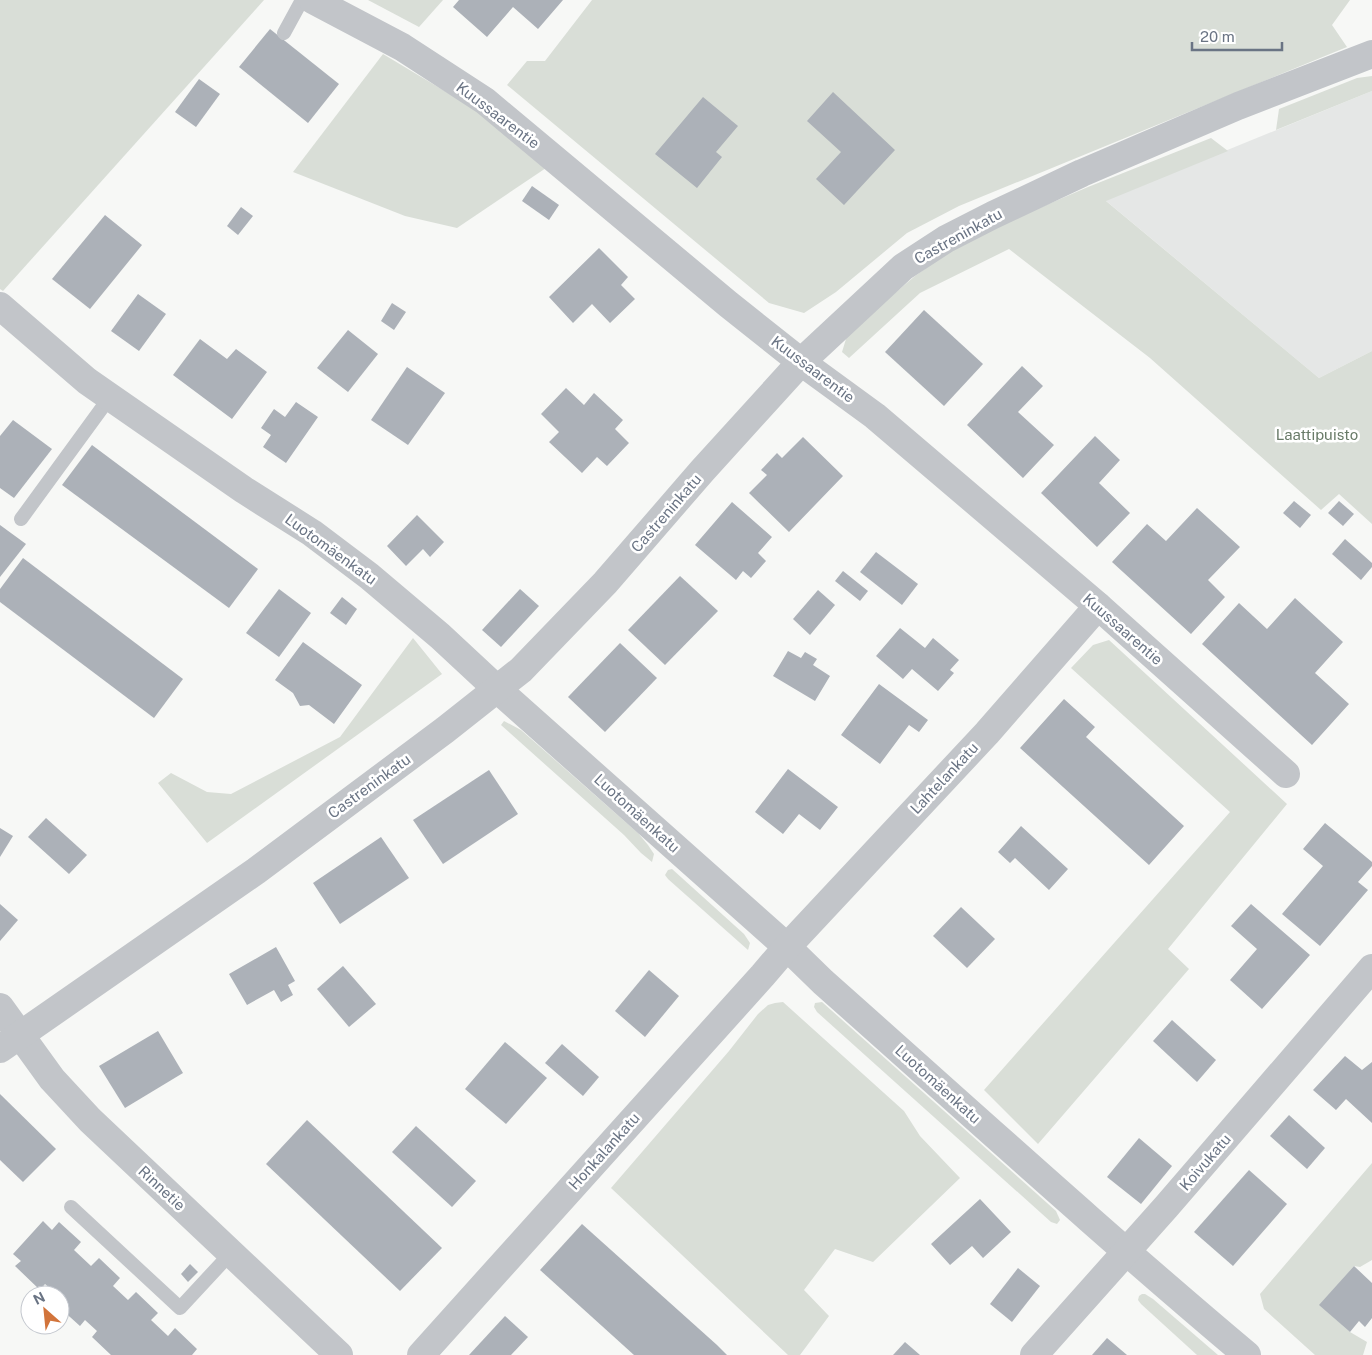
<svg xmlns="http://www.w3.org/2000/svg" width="1372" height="1355" font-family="'Public Sans',sans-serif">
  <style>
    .built { fill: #e5e7e6 }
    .green { fill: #d9ded7 }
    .building { fill: #acb1b8 }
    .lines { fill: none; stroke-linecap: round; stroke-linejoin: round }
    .lane { stroke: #c2c5c9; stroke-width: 14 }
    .street { stroke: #c2c5c9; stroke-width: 28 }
    .labels { text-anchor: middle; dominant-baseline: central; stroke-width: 5; stroke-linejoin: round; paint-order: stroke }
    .street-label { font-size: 15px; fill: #6a7484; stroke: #fff }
    .park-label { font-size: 15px; fill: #697b68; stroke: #fff }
  </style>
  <rect width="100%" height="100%" fill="#f7f8f6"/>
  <polygon class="built" points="1372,91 1372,351 1319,378 1105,200"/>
  <g class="green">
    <polygon points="0,0 264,0 3,291 0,289"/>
    <polygon points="368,0 443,0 419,27"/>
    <polygon points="592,0 1350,0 1332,25 1347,47 959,206 907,233 836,292 804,313 769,303 507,85 527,61 545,61"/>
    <polygon points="383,54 473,108 546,168 457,228 405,216 293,172"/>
    <polygon points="1372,76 1372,91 1276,130 1279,109 1357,78"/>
    <polygon points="1211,138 1228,151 1106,201 1319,378 1372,351 1372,524 1339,494 1321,510 1150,358 1009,249 920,293 849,358 842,352 846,339 854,328 915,276 953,249 1000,225 1088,187"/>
    <polygon points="413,638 442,674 207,843 158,783 171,773 207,792 231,794 340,737"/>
    <polygon points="1109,640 1287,804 1168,949 1189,969 1038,1144 984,1090 1230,812 1071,668 1093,645"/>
    <polygon points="504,721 521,730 638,833 648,845 654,854 652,862 641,853 624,835 501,725"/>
    <polygon points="672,869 744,934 750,943 748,950 668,879 665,875 668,870"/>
    <polygon points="783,1002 904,1111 920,1136 960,1178 873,1262 835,1249 804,1290 829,1316 800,1355 788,1355 611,1188 729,1051 758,1014 768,1005 775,1003"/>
    <polygon points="822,1002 1056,1211 1060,1220 1057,1224 1051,1222 817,1012 814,1007 815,1003"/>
    <polygon points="1372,1163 1372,1260 1360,1267 1354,1266 1320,1305 1350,1332 1367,1342 1363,1355 1315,1355 1264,1309 1260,1294"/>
    <polygon points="1142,1294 1145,1294 1153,1299 1218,1355 1197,1355 1141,1304 1138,1300 1139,1296"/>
  </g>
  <g class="building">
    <polygon points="459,0 563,0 538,29 513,7 487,37 453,7"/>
    <polygon points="270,29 339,84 308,123 239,67"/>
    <polygon points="199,79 220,94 196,127 175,112"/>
    <polygon points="833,92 895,150 844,205 816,179 841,152 807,121"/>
    <polygon points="703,97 738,126 716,152 722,157 697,188 655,154"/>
    <polygon points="532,186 559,205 549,220 522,201"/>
    <polygon points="241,207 253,216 238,235 227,226"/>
    <polygon points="105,215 142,245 90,309 52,279"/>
    <polygon points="599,248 628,277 621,285 635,299 610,323 592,304 573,323 549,297"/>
    <polygon points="138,294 166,314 139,351 111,331"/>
    <polygon points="392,303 406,312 394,330 381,321"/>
    <polygon points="924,310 983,364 944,406 885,352"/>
    <polygon points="348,330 378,354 348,392 317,368"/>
    <polygon points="200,339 227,359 236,349 267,372 232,419 173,375"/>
    <polygon points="1022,366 1043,386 1018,412 1054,445 1023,478 967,425"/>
    <polygon points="407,367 445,393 408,445 371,420"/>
    <polygon points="566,388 584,405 594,393 623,420 615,429 629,443 607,466 597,457 582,473 549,442 559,432 541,414"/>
    <polygon points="296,402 318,417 286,463 263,447 271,435 261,428 274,409 285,417"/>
    <polygon points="13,420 52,449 14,498 0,488 0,436"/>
    <polygon points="1095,436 1120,460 1099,483 1130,513 1097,547 1041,493"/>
    <polygon points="803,437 843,476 789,532 749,493 767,475 761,470 777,453 782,458"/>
    <polygon points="92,445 258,569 229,608 62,485"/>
    <polygon points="1294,501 1311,515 1300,528 1283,513"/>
    <polygon points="1339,501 1354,514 1343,526 1328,513"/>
    <polygon points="732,502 772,537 758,553 766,561 751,578 743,571 736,580 695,545"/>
    <polygon points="1197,508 1240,547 1208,580 1225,597 1191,634 1112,562 1147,524 1166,541"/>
    <polygon points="417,515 444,542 430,557 423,549 406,566 387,546"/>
    <polygon points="0,525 26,544 0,577"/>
    <polygon points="1345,539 1372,563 1372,567 1361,580 1332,554"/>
    <polygon points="876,552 918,584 902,605 860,572"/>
    <polygon points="23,558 183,679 154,718 0,602 0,589"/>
    <polygon points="843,571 868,591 860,601 835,581"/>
    <polygon points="680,576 718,611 665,665 628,630"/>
    <polygon points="279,589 311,613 279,657 246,633"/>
    <polygon points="520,589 539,606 501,647 482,630"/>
    <polygon points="818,590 835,605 810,635 793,619"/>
    <polygon points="342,597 357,609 346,625 330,613"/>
    <polygon points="1295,598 1343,642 1315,673 1349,704 1312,745 1202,644 1239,603 1267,629"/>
    <polygon points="900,628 925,648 933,638 959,660 950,670 954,673 938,691 912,669 903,679 876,656"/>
    <polygon points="303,642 362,685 334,724 309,705 300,706 293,693 275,680"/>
    <polygon points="620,643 657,678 605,732 568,697"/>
    <polygon points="788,651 801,658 805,652 817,659 813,665 830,676 815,701 773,676"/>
    <polygon points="879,684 928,720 919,732 909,725 880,764 841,735"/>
    <polygon points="1064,699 1095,727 1086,737 1184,826 1149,865 1020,748"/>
    <polygon points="788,769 838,807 820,830 799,814 783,834 755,812"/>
    <polygon points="489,770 518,814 443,864 413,820"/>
    <polygon points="46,818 87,855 69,874 28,837"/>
    <polygon points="1325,823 1372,862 1372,866 1358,882 1368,890 1320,946 1282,914 1323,866 1303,849"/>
    <polygon points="1021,826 1068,869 1049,890 1015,858 1010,863 998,852"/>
    <polygon points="0,828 13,836 0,857"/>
    <polygon points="381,837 409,878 340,924 313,883"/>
    <polygon points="0,904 18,920 0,941"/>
    <polygon points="1251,904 1310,955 1262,1009 1230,980 1257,949 1231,926"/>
    <polygon points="961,907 995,939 967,968 933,936"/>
    <polygon points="276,947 295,981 288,985 293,995 281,1002 274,990 247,1005 229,974"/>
    <polygon points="343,966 376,1004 349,1027 317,989"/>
    <polygon points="649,970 679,996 645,1037 615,1011"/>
    <polygon points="1172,1020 1216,1060 1197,1082 1153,1041"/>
    <polygon points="158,1031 183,1073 125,1108 99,1066"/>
    <polygon points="505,1042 547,1078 506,1124 465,1089"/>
    <polygon points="562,1044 599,1077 583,1096 545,1063"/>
    <polygon points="1345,1056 1362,1070 1372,1062 1372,1123 1346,1099 1336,1110 1313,1090"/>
    <polygon points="0,1094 56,1149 23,1182 0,1160"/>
    <polygon points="1289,1115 1325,1148 1307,1169 1270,1136"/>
    <polygon points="307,1120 442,1248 400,1291 266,1164"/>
    <polygon points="416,1126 476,1181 452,1207 392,1152"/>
    <polygon points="1139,1138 1172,1166 1141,1204 1107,1177"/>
    <polygon points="1249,1170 1287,1204 1233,1266 1194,1232"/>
    <polygon points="980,1199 1011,1232 983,1258 972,1246 950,1265 931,1244"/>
    <polygon points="43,1221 52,1230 59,1222 81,1242 74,1250 91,1266 99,1258 120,1278 113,1286 128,1300 136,1292 158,1313 151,1320 168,1336 175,1328 197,1349 192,1355 111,1355 92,1337 97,1331 85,1320 80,1326 60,1308 60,1295 58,1295 45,1284 40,1290 15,1266 21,1261 13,1254"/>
    <polygon points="582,1224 717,1345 727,1355 634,1355 540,1270"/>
    <polygon points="190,1264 198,1272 188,1282 181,1274"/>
    <polygon points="1354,1266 1372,1283 1372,1318 1365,1327 1359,1321 1350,1332 1319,1305"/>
    <polygon points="1018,1268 1040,1286 1012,1322 990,1304"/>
    <polygon points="505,1316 528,1337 511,1355 469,1355"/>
    <polygon points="1107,1338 1127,1355 1092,1355"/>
    <polygon points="905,1342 920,1355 893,1355"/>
  </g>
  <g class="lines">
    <g class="lane">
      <polyline points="284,33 302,0"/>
      <polyline points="21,519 110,397"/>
      <polyline points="71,1207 180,1308 231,1253"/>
    </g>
    <g class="street">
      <polyline points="313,0 402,47 485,101 728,304 801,362 875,416 1098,606 1286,774"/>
      <path d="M0,306L87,381L110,397L244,490L312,533L369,576L440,636L497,689L787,947L823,982C964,1107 1103,1234 1247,1355"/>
      <polyline points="0,1007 52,1079 90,1120 339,1355"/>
      <polyline points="0,1049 256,871 445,730 521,670 605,583 702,471 801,362 903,267 946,239 993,215 1082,173 1238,106 1372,54"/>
      <polyline points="421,1355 763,975 787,947 987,733 1098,606"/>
      <polyline points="1034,1355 1166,1207 1372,968"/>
    </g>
  </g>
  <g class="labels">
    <g class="street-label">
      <text transform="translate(498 115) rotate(37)">Kuussaarentie</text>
      <text transform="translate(958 236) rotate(-29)">Castreninkatu</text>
      <text transform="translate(813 369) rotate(37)">Kuussaarentie</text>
      <text transform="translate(666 513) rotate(-49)">Castreninkatu</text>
      <text transform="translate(331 549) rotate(36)">Luotomäenkatu</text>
      <text transform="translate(1123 629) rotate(41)">Kuussaarentie</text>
      <text transform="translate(944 778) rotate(-47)">Lahtelankatu</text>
      <text transform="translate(369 786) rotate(-36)">Castreninkatu</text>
      <text transform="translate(637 813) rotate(42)">Luotomäenkatu</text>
      <text transform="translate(938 1084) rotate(42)">Luotomäenkatu</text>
      <text transform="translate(604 1151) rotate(-48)">Honkalankatu</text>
      <text transform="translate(1205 1162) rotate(-49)">Koivukatu</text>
      <text transform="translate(162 1188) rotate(43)">Rinnetie</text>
    </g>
    <g class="park-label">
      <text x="1317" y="434">Laattipuisto</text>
    </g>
  </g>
  <g transform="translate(45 1310) rotate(333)"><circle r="24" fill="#ffffff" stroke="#c3c7ce"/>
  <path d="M0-4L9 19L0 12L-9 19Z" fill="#d2743b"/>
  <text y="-8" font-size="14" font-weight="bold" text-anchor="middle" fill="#6a7484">N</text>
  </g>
  <path d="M1192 42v8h90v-8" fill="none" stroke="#6a7484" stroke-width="2.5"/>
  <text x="1200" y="42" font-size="15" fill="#6a7484" stroke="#ffffff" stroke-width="4" paint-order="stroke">20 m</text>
</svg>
